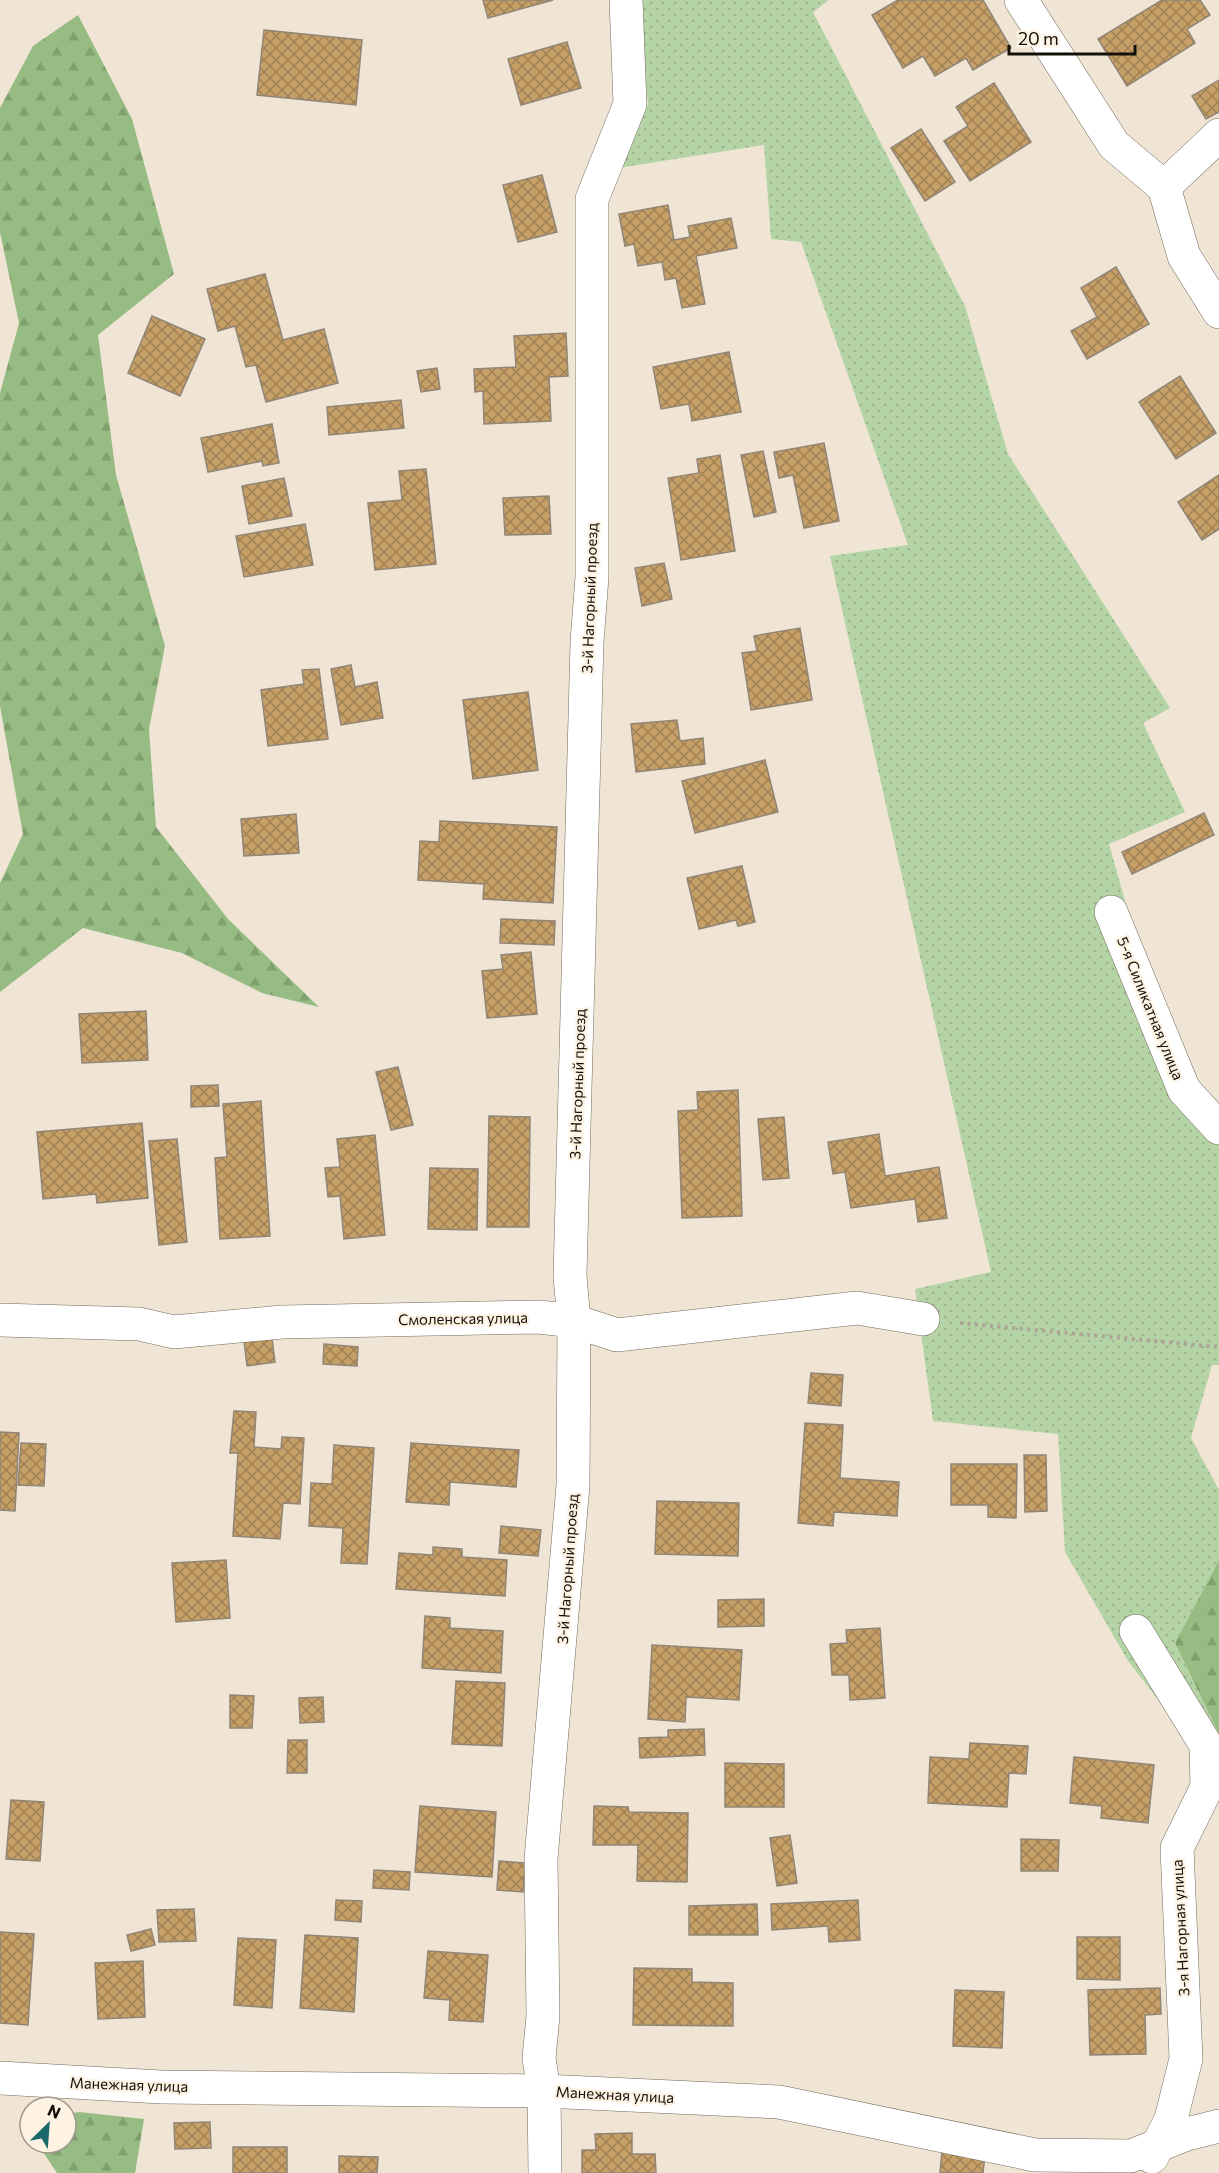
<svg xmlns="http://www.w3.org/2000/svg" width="1219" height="2173" font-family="Commissioner,sans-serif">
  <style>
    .green { fill: url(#green-dots) }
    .forest { fill: url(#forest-firs) }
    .building { fill: url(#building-cross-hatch); stroke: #908577; stroke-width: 1.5 }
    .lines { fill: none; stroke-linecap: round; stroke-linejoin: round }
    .street-casing { stroke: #746a5c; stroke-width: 34 }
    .path { stroke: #aca497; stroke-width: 4; stroke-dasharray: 3 4.5; stroke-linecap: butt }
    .street { stroke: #fff; stroke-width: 33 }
    .labels { text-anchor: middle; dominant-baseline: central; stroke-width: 4.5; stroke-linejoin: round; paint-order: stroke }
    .street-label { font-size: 15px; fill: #13100a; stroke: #fef2e2 }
  </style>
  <defs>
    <pattern id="green-dots" width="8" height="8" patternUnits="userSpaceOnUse" patternTransform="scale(1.5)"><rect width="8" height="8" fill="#b5d4a6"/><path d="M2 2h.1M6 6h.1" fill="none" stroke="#9bb58e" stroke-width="1.8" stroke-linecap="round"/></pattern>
    <pattern id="forest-firs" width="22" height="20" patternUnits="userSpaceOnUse" patternTransform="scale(1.5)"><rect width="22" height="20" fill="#96bb83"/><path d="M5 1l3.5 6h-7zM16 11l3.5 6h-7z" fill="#80a070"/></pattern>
    <pattern id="building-cross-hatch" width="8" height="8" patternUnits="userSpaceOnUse" patternTransform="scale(1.5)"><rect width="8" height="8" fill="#c7a067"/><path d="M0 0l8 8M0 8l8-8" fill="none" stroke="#a08153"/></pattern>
  </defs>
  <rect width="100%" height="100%" fill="#f0e5d5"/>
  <polygon class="green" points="636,0 829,0 813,12 965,306 1008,454 1170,708 1143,723 1185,812 1109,844 1145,972 1174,1096 1219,1145 1219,1365 1212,1365 1191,1438 1219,1490 1219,1560 1175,1643 1219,1734 1219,1740 1188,1738 1128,1661 1065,1552 1058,1434 933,1421 915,1289 991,1272 830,556 908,545 801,242 771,239 764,145 618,168 648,104"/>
  <g class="forest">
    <polygon points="78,15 132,119 174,274 98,335 116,475 165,646 149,729 156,827 228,919 319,1007 262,993 182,953 83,928 0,992 0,883 23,834 0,706 0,393 19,323 0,232 0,108 33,46"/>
    <polygon points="1219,1560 1219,1734 1175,1643"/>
    <polygon points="79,2112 144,2119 135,2173 57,2173 37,2143 66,2143 66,2114"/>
  </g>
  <g class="building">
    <polygon points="483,0 553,0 488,18"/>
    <polygon points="898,0 983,0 1011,48 973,70 966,58 935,76 923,56 903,68 872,15"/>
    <polygon points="1162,0 1200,0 1210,15 1187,29 1195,43 1127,86 1098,39"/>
    <polygon points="264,30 362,40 356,105 257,95"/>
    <polygon points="567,42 581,88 521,105 508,59"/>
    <polygon points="1219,80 1219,112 1206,119 1192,96"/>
    <polygon points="994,83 1031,142 970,181 944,141 968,126 956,107"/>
    <polygon points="921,129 955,182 925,201 891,148"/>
    <polygon points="542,175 557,232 518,242 503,185"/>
    <polygon points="668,205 674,240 690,237 688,226 731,218 737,248 696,256 705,304 682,308 676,278 665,280 662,262 638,266 634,244 625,246 619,214"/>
    <polygon points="1116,267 1149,324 1087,359 1071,331 1097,317 1081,288"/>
    <polygon points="265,274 283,340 324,329 338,383 266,402 256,365 246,367 235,326 218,331 207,289"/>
    <polygon points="152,316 205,339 180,396 128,373"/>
    <polygon points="566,333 568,376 549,377 551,421 484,424 483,391 475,392 474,369 516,367 514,336"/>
    <polygon points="729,352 741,412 692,421 689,404 661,409 653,367"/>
    <polygon points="437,368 440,389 421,392 417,371"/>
    <polygon points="1180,376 1216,433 1176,459 1139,402"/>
    <polygon points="401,400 404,428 329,435 327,407"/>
    <polygon points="272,424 279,463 263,466 262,461 208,472 201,438"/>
    <polygon points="824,443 839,521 804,528 793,475 779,478 774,452"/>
    <polygon points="763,451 776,512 754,517 741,455"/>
    <polygon points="720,455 735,551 681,560 668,478 699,473 697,459"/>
    <polygon points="426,469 436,564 375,570 368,503 402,500 399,471"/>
    <polygon points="1219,475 1219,529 1202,540 1178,502"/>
    <polygon points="284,478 292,516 249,524 242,486"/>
    <polygon points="549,496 551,534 505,535 503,498"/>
    <polygon points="305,524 313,565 244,577 236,536"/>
    <polygon points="664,563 672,599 642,606 635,568"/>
    <polygon points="800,628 812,700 751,710 742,653 757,651 754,636"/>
    <polygon points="351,665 355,687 377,682 383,718 341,725 331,669"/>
    <polygon points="319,669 328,739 268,746 261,690 304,684 302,670"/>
    <polygon points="528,692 538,770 473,779 463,700"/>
    <polygon points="677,720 680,741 703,738 705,764 636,772 631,724"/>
    <polygon points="765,760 778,812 695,833 682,781"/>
    <polygon points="1204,813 1214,835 1132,874 1122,852"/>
    <polygon points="296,814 299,853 244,856 241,819"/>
    <polygon points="440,821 557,827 553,903 483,899 484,884 418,880 420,841 439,842"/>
    <polygon points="742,866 755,922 738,926 736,920 699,929 687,878"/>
    <polygon points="501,919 555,921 554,945 500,943"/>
    <polygon points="531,952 537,1014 487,1018 482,971 503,969 501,955"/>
    <polygon points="146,1011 148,1060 82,1063 79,1014"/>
    <polygon points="398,1067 413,1125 391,1130 376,1072"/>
    <polygon points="218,1085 219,1106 191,1107 191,1086"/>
    <polygon points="738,1090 742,1216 682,1218 678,1111 698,1110 697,1092"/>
    <polygon points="261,1101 270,1236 220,1239 215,1158 227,1157 223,1104"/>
    <polygon points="489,1116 530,1117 529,1227 487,1227"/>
    <polygon points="784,1117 789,1178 763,1180 758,1119"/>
    <polygon points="142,1123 148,1198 97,1203 96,1194 43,1199 37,1132"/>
    <polygon points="879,1134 885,1176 939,1167 947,1218 918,1222 915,1199 851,1208 845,1172 833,1174 828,1142"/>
    <polygon points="375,1135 385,1235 344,1239 340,1196 328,1197 325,1168 340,1167 337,1139"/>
    <polygon points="177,1139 187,1242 159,1245 149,1141"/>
    <polygon points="430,1168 478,1169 477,1230 428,1229"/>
    <polygon points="272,1338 275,1362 247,1366 244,1341"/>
    <polygon points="324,1344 358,1347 357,1366 323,1364"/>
    <polygon points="811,1373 843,1375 841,1406 808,1403"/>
    <polygon points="234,1411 256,1412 254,1447 281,1449 282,1437 304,1438 300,1504 283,1503 280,1539 233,1536 238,1453 230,1453"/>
    <polygon points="805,1423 843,1425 840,1478 899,1482 897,1516 834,1512 833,1526 798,1523"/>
    <polygon points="0,1432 19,1433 15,1511 0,1510"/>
    <polygon points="21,1443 46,1444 44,1486 18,1485"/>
    <polygon points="411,1443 519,1450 516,1487 450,1482 449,1505 406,1502"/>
    <polygon points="334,1445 374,1448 367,1564 341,1563 343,1528 309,1526 311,1483 332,1484"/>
    <polygon points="1024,1455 1046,1455 1047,1511 1025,1512"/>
    <polygon points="951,1464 1017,1464 1016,1518 988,1517 988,1505 951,1505"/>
    <polygon points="657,1501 739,1503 738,1556 655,1554"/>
    <polygon points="501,1526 541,1530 538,1556 499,1553"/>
    <polygon points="433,1547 462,1549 462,1557 507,1560 505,1596 396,1589 399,1553 433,1555"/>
    <polygon points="226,1560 230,1618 176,1622 172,1563"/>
    <polygon points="764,1599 764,1626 718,1627 718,1600"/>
    <polygon points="425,1616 450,1618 450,1628 503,1631 501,1673 422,1668"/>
    <polygon points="880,1628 885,1698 850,1700 849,1675 832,1675 830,1644 847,1643 846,1630"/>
    <polygon points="652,1645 742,1650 739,1700 686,1697 685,1722 648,1719"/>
    <polygon points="456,1681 505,1683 502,1746 452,1744"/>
    <polygon points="230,1695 254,1696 252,1728 230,1728"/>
    <polygon points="323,1697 324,1722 300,1723 299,1698"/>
    <polygon points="704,1729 705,1755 640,1758 639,1738 668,1737 668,1730"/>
    <polygon points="288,1740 307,1740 307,1773 287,1773"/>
    <polygon points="970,1743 1028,1746 1026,1774 1009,1773 1007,1807 928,1803 930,1757 969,1759"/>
    <polygon points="1074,1757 1154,1765 1148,1823 1101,1818 1102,1806 1070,1803"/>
    <polygon points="725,1763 784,1764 784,1807 725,1807"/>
    <polygon points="11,1800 44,1802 40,1861 6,1859"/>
    <polygon points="420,1806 496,1812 492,1877 415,1872"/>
    <polygon points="594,1806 628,1807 629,1812 688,1813 687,1882 637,1881 638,1845 593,1845"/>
    <polygon points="790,1835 797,1883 777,1886 770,1838"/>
    <polygon points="1021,1839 1059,1840 1058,1871 1021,1871"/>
    <polygon points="499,1861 525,1863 523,1892 497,1890"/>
    <polygon points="374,1870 410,1872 409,1890 373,1888"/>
    <polygon points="336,1900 362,1901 361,1922 335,1920"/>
    <polygon points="858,1900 860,1940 829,1942 828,1926 772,1930 771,1904"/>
    <polygon points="757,1904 758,1935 689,1935 689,1906"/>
    <polygon points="194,1909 196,1941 159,1942 157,1910"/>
    <polygon points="151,1929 155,1945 131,1951 127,1935"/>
    <polygon points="0,1932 34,1934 28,2025 0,2023"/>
    <polygon points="305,1935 358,1938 354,2012 300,2008"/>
    <polygon points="1077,1937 1120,1937 1120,1980 1077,1979"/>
    <polygon points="238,1938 276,1940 272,2008 234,2005"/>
    <polygon points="428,1951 488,1955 483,2022 449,2020 450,2000 424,1998"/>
    <polygon points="143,1961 145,2017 98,2019 95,1963"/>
    <polygon points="634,1968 692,1969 692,1982 733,1983 733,2026 633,2025"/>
    <polygon points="1160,1988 1161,2014 1145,2015 1146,2054 1090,2055 1088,1990"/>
    <polygon points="955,1990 1004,1992 1002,2048 953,2046"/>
    <polygon points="210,2122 211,2148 175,2149 174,2123"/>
    <polygon points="632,2133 632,2154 655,2154 656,2173 582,2173 582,2150 596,2150 595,2134"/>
    <rect x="233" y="2147" width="54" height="26"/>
    <polygon points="942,2151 985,2154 983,2173 940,2173"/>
    <polygon points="339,2156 378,2157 377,2173 339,2173"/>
  </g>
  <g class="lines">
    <g class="street-casing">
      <g id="street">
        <polyline points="1021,0 1114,145 1164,187 1184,256 1219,312"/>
        <polyline points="1164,187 1219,135"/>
        <polyline points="1111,912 1184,1090 1219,1128"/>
        <polyline points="0,1320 139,1324 174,1332 282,1322 539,1317 574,1321 617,1335 857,1308 923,1319"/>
        <polyline points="1136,1631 1206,1745 1207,1787 1177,1848 1186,2059 1171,2119 1152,2157"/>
        <polyline points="0,2078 161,2087 544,2091 779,2102 1035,2155 1131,2156 1187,2134 1219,2126"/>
        <polyline points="545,2173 544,2091 539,2058 543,2016 541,1859 573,1485 574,1321 570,1276 587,642 592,577 592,199 630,104 626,0"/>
      </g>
    </g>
    <polyline class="path" points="960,1323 1219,1347"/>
    <use href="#street" class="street"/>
  </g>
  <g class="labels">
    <g class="street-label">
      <text transform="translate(589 598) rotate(-88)">3-й Нагорный проезд</text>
      <text transform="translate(1151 1008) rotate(68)">5-я Силикатная улица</text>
      <text transform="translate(577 1084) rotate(-88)">3-й Нагорный проезд</text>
      <text transform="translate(463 1318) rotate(-1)">Смоленская улица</text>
      <text transform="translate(567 1569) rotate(-86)">3-й Нагорный проезд</text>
      <text transform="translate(1180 1928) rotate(-93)">3-я Нагорная улица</text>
      <text transform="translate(129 2084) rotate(2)">Манежная улица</text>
      <text transform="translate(615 2094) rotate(3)">Манежная улица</text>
    </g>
  </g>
  <g transform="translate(48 2125) rotate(25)"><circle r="28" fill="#fef2e2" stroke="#a0988c" stroke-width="1.5"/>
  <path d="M0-4.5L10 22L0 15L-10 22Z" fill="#1b696b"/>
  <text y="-9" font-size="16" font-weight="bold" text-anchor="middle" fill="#13100a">N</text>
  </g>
  <path d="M1009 45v9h126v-9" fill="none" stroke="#13100a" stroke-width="3"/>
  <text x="1018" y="45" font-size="18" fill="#13100a" stroke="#fef2e2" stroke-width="4.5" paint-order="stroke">20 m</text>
</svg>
